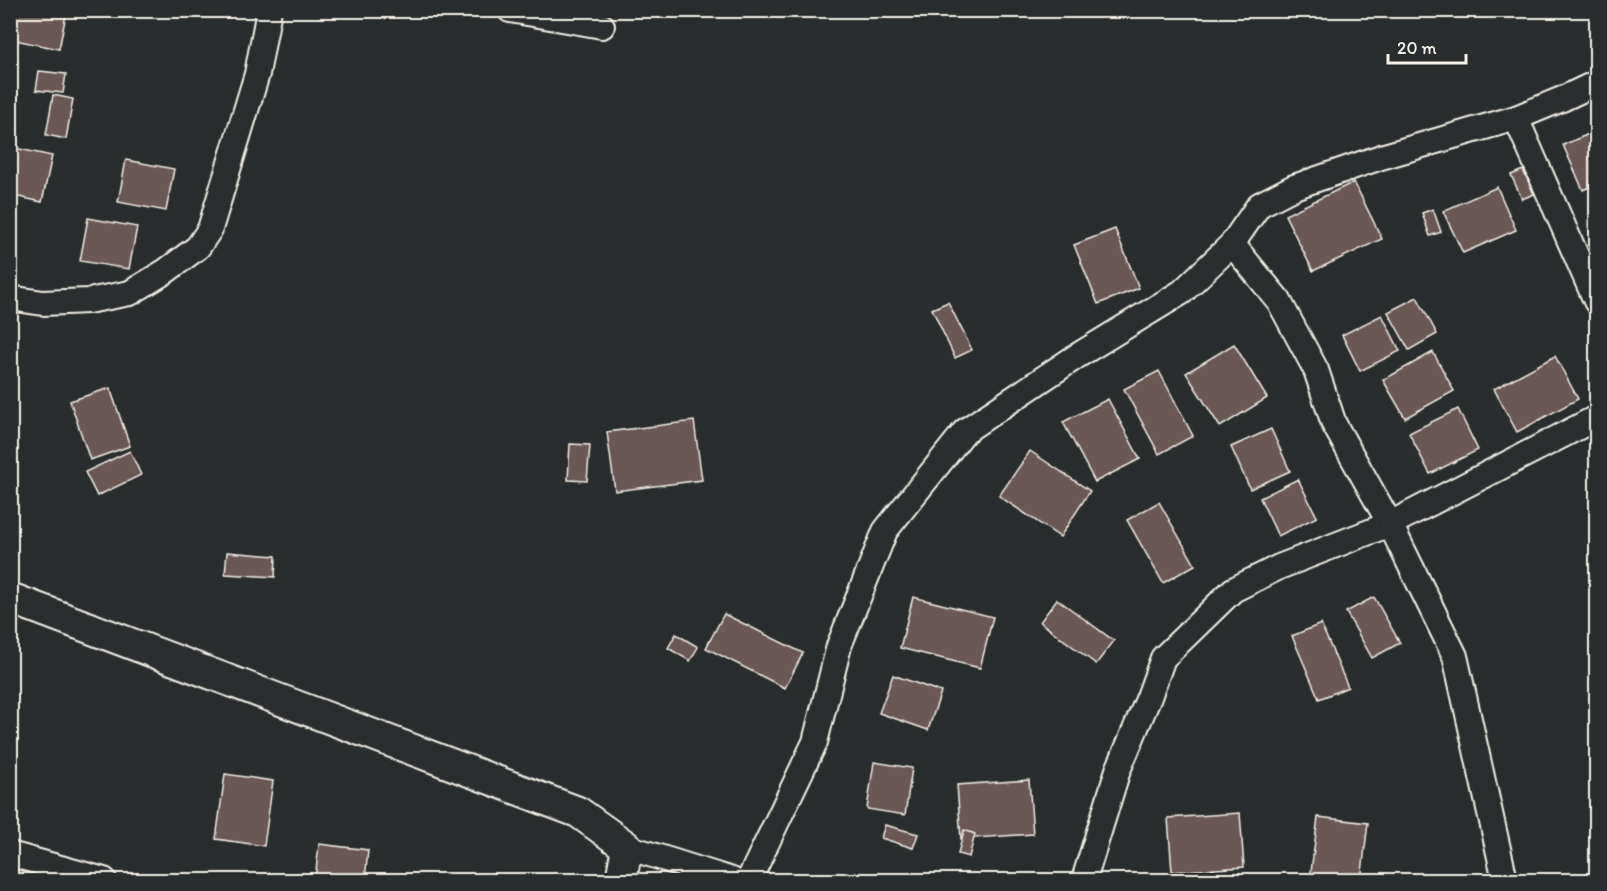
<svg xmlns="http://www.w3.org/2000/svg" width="1607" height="891" font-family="Itim,sans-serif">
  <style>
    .building { fill: #6b5857; stroke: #f4f1e8; stroke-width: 1.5 }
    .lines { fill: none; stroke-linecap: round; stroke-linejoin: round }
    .minor-casing { stroke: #f4f1e8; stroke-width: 28 }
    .tertiary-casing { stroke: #f4f1e8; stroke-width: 34 }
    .minor { stroke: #2a2d2e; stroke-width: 24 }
    .tertiary { stroke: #2a2d2e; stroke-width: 30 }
  </style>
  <rect width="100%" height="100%" fill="#2a2d2e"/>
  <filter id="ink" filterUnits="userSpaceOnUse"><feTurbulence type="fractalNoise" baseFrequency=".0167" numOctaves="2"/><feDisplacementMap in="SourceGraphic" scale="12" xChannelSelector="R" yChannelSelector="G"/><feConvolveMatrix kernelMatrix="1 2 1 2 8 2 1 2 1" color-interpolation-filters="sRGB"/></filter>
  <g filter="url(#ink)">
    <g class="building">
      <polygon points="10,10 67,10 59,49 10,39"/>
      <polygon points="39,71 66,74 63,93 36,90"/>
      <polygon points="53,95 73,99 66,139 46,135"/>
      <polygon points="1596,131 1596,184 1583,190 1563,145"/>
      <polygon points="10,147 52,156 42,202 10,195"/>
      <polygon points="126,160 174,169 166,211 118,202"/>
      <polygon points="1523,170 1534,194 1522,199 1511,175"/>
      <polygon points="1354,182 1382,239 1313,271 1285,215"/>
      <polygon points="1497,187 1516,230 1463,253 1443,211"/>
      <polygon points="1433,209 1441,232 1430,236 1422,213"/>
      <polygon points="88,218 137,227 129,269 80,261"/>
      <polygon points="1115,229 1139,288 1098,304 1074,245"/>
      <polygon points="1417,297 1437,334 1409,350 1388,312"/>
      <polygon points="948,302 972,350 955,358 932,309"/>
      <polygon points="1382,315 1400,351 1360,371 1342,335"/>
      <polygon points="1234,344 1267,398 1220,427 1186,373"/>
      <polygon points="1433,352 1454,391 1405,418 1383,380"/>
      <polygon points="1555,356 1578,399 1517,432 1494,389"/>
      <polygon points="1159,371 1193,436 1159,454 1124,389"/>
      <polygon points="110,388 130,446 90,460 70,401"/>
      <polygon points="1108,399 1140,459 1095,482 1063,422"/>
      <polygon points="1458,409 1478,450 1430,474 1409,433"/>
      <polygon points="694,421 702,480 615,491 607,432"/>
      <polygon points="1271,429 1290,471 1250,489 1231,447"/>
      <polygon points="570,444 590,445 587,481 568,480"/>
      <polygon points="130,451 141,475 97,496 85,472"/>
      <polygon points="1030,451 1090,491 1060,537 999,496"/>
      <polygon points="1298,479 1317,517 1278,536 1260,498"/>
      <polygon points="1159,502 1195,565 1163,583 1127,520"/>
      <polygon points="227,552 276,556 275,577 225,574"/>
      <polygon points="913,597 993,617 980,668 900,648"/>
      <polygon points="1374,597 1400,643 1372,658 1346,612"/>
      <polygon points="1057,599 1114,641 1096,664 1040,622"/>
      <polygon points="724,614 803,653 785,688 706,648"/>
      <polygon points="1321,624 1348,687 1319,699 1292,636"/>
      <polygon points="676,634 698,647 690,661 668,648"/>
      <polygon points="893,675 941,692 928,730 879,713"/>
      <polygon points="874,762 912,768 905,815 867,809"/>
      <polygon points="225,774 273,781 264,846 216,839"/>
      <polygon points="1029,780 1033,834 961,839 957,785"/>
      <polygon points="1240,813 1244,867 1172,872 1168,818"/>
      <polygon points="1318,817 1368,823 1361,880 1310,880"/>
      <polygon points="885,825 918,834 913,848 881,838"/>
      <polygon points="964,830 975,834 969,857 958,854"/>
      <polygon points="319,844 368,850 365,880 315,880"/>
    </g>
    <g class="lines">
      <g class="minor-casing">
        <g id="minor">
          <polyline points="510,10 602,26"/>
          <polyline points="1516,118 1596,301"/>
          <polyline points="10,298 43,303 88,301 130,293 166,271 198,247 210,229 257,74 269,10"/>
          <polyline points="627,847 732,880"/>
          <polyline points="10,854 104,880"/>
          <polyline points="749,880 815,742 839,646 885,531 965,431 1077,356 1182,292 1232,244 1259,205 1294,187 1381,157 1516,118 1562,99 1596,83"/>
          <polyline points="1084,880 1118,770 1149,697 1163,658 1233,590 1279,567 1390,524 1334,424 1316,370 1279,301 1232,244"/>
          <polyline points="1505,880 1455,656 1390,524 1596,418"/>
        </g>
      </g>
      <g class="tertiary-casing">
        <polyline id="tertiary" points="10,598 578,812 627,847 621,880"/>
      </g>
      <use href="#minor" class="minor"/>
      <use href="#tertiary" class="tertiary"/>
    </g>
  </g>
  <rect width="1607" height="891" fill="none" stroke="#2a2d2e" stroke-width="36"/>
  <rect x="18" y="18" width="1571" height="855" fill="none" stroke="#f4f1e8" stroke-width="2" filter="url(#ink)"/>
  <path d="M1388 54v9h78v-9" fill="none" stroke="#f4f1e8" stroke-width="3"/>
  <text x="1397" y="54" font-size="18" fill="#f4f1e8" stroke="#2a2d2e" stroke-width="4.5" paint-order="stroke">20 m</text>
</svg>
